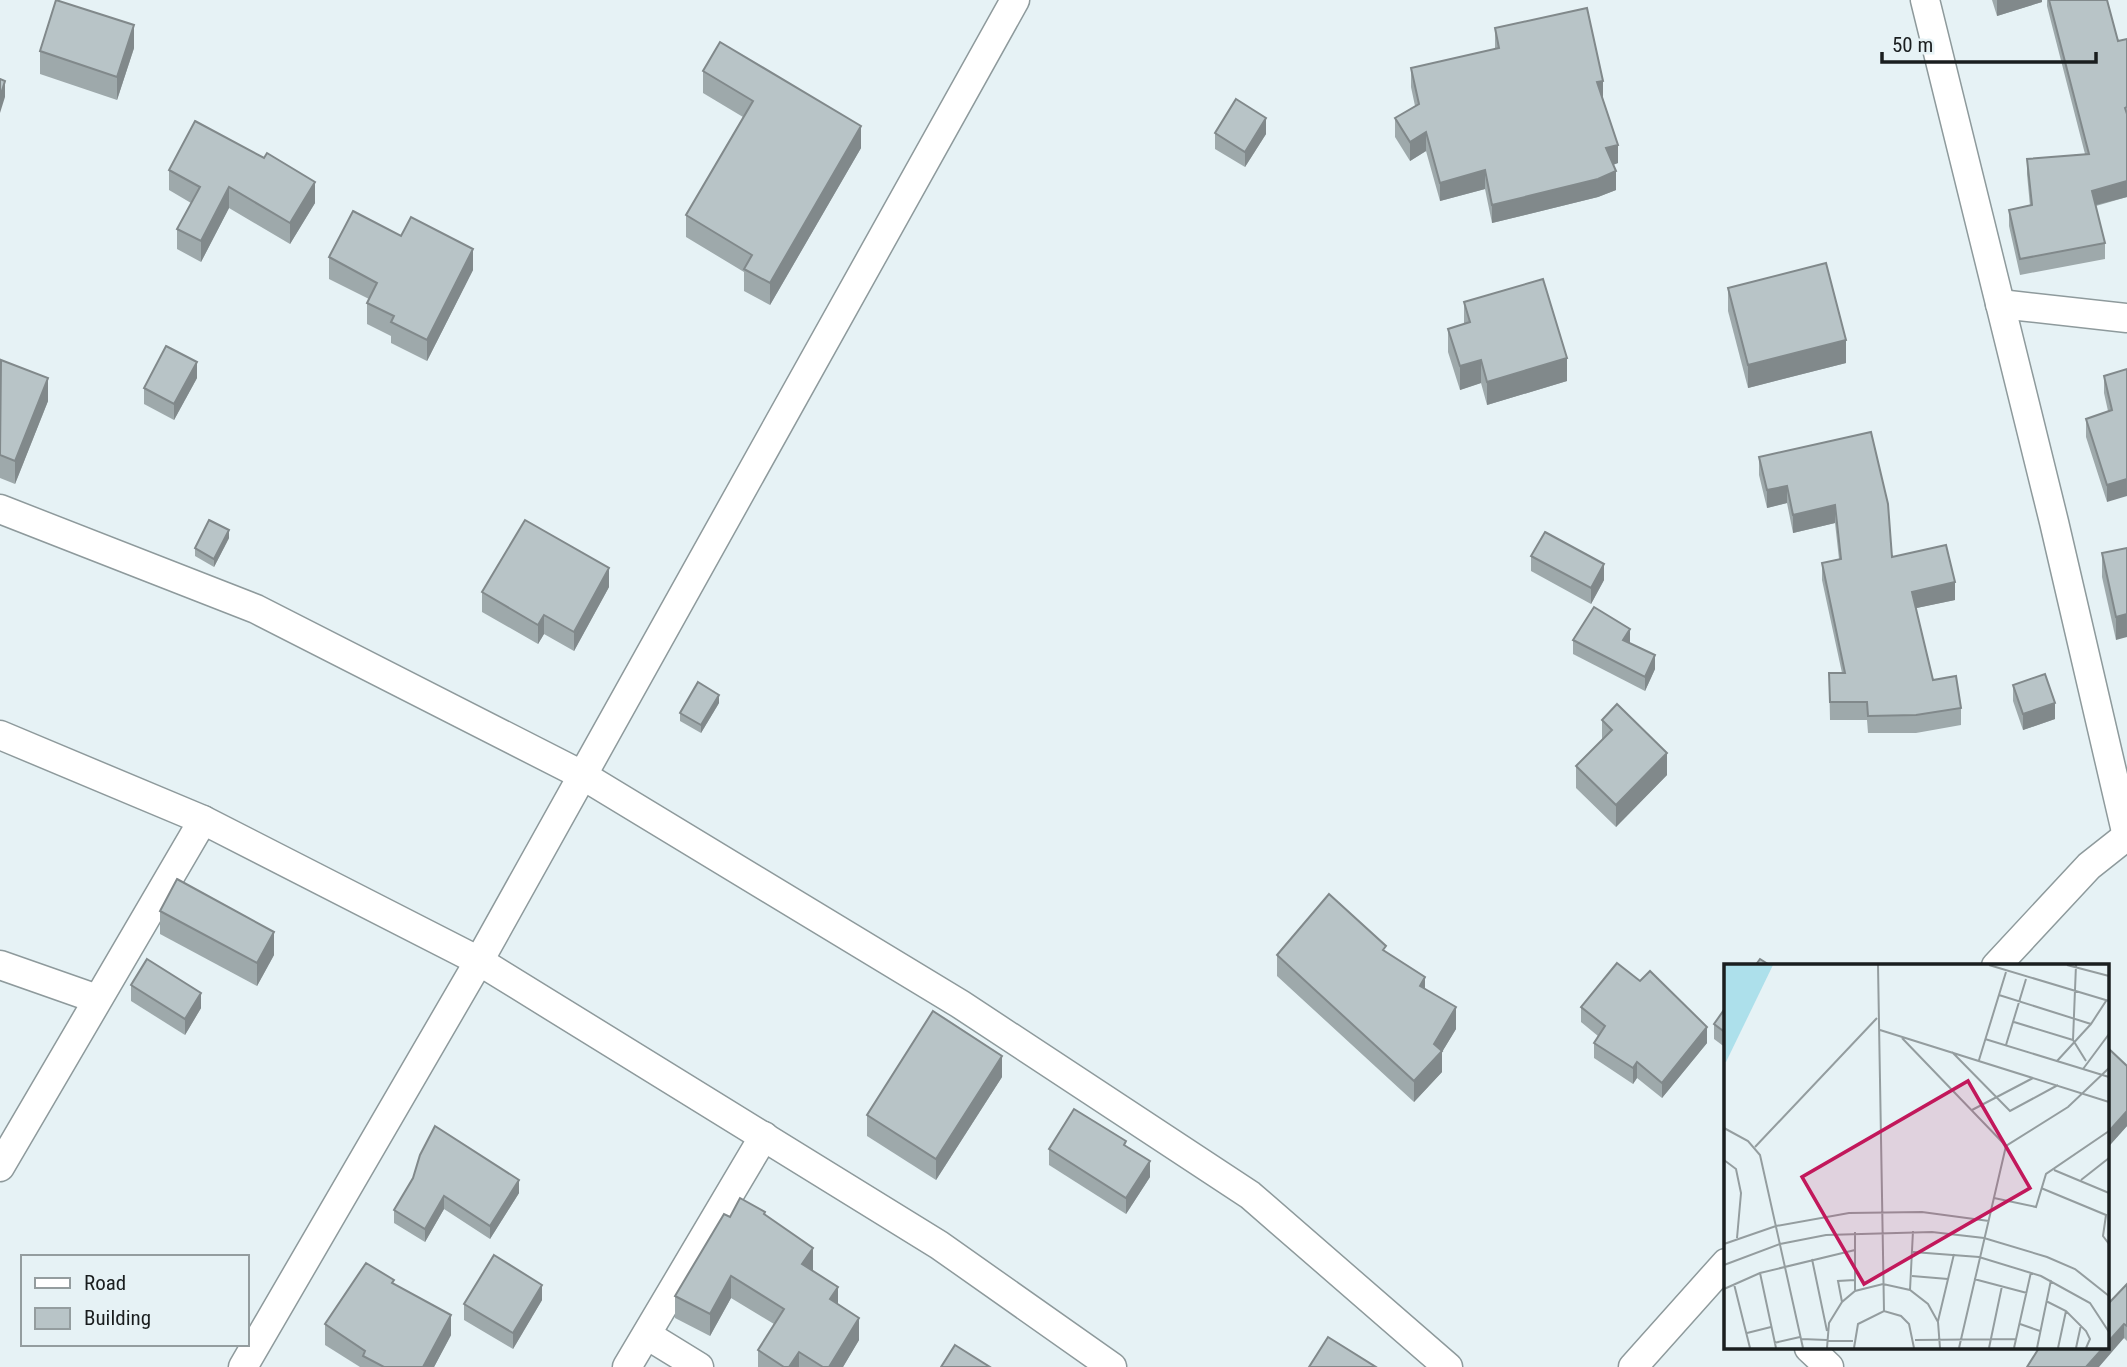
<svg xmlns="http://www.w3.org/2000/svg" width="2127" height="1367" font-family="'Roboto Condensed',sans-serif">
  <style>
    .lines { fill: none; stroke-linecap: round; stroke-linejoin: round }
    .street-casing { stroke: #8e9a9c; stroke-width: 31 }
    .street { stroke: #fff; stroke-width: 28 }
    .wall { fill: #9ea9ab }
    .shaded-wall { fill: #81898b }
    .building { fill: #b8c4c7; stroke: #81898b; stroke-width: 2 }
    .inset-road { fill: none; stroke: #949d9f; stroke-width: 2 }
    .view { fill: #c2185b; fill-opacity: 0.15; stroke: #c2185b; stroke-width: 3.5 }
    .inset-edge { fill: none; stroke: #1a1e1f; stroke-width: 3.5 }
  </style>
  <rect width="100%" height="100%" fill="#e6f2f5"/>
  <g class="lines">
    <g class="street-casing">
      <g id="street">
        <polyline points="1925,0 2054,522 2127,836"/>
        <polyline points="2000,304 2127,318"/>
        <polyline points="0,509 256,609 582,775 960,1004 1250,1195 1448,1367"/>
        <polyline points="0,735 203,820 479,961 939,1245 1112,1367"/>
        <polyline points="0,965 97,999"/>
        <polyline points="1996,966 2089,866 2127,836"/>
        <polyline points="0,1167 203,820"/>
        <polyline points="647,1335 699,1367"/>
        <polyline points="1809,1348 1829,1367"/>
        <polyline points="243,1367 479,961 1015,0"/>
        <polyline points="627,1367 764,1136"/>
        <polyline points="1633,1367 1726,1263"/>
      </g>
    </g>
    <use href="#street" class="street"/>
  </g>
  <g class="wall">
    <polygon points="1992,0 2042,0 2042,2 1997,16"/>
    <polygon points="2047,0 2107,0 2118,41 2127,39 2127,197 2096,206 2105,243 2105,259 2020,275 2009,226 2009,210 2030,206 2027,174 2027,159 2085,154 2047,6"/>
    <polygon points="1495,28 1603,99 1618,163 1613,165 1616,190 1598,197 1492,223 1485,189 1440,201 1426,151 1410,161 1395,137 1395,118 1415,106 1411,87 1411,68 1495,49"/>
    <polygon points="134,48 117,100 40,74 40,51"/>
    <polygon points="703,71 861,148 770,305 744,291 744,272 686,237 686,215 743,117 703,93"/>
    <polygon points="1215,133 1266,134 1245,167 1215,149"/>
    <polygon points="169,170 315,203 290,244 229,208 201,262 177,249 177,229 191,203 169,190"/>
    <polygon points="401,236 473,270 427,361 391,343 391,336 367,324 367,303 369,299 329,279 329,257"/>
    <polygon points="1728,288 1846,363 1748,388 1728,311"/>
    <polygon points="1464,302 1567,381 1487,405 1481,383 1460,390 1448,352 1448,329 1464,324"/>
    <polygon points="0,362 48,401 15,484 0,478"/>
    <polygon points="2127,369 2107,502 2086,437 2086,419 2108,411 2104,393 2104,376"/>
    <polygon points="197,378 174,420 144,404 144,388"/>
    <polygon points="1871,432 1892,557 1955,600 1916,608 1933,680 1961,708 1961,725 1916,733 1868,733 1867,720 1830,720 1829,673 1842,673 1822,580 1822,563 1839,559 1835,523 1793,533 1787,503 1767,508 1759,475 1759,457"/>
    <polygon points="229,538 214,567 195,556 195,548"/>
    <polygon points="2127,548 2116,640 2102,577 2102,553"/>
    <polygon points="1531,556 1604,580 1591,604 1531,571"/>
    <polygon points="609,587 574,651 544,634 538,644 482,612 482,592"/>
    <polygon points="1573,640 1655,669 1645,691 1573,654"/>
    <polygon points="2013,685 2055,719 2023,730 2013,701"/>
    <polygon points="719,703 701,733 680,721 680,713"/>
    <polygon points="1602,720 1667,775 1616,827 1576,788 1576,766 1602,740"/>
    <polygon points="160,911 274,955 257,986 160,934"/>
    <polygon points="1386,952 1425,989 1456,1029 1442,1052 1442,1072 1414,1102 1277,976 1277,955"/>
    <polygon points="1640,981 1707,1043 1662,1098 1637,1078 1633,1084 1594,1058 1594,1043 1598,1036 1581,1022 1581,1007"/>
    <polygon points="131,985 201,1008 185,1035 131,1001"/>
    <polygon points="1726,1007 1726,1048 1714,1039 1714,1024"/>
    <polygon points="2108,1048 2127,1066 2127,1126 2110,1145 2108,1144"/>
    <polygon points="1002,1077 936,1180 867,1136 867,1115"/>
    <polygon points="1126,1146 1150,1177 1126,1214 1049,1165 1049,1149"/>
    <polygon points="413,1178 519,1193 490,1239 444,1209 425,1242 394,1223 394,1210"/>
    <polygon points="765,1215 813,1270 812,1271 838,1305 859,1340 843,1367 758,1367 758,1350 774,1324 731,1298 710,1336 675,1318 675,1296 730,1217"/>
    <polygon points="394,1284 451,1335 434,1367 360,1367 325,1345 325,1324"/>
    <polygon points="2127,1284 2127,1341 2124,1338 2108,1348"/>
    <polygon points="542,1300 513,1349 464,1320 464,1304"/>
  </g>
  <g class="shaded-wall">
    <polygon points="1997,0 2042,0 2042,2 1997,16"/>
    <polygon points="134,25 134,48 117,100 117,77"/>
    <polygon points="5,81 5,97 0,113 0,97"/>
    <polygon points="1603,81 1603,99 1597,82"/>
    <polygon points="1266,118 1266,134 1245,167 1245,152"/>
    <polygon points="861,126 861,148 770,305 770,283"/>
    <polygon points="1426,132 1426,151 1410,161 1410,142"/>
    <polygon points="1618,145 1618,163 1606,167 1606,148"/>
    <polygon points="1485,170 1485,189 1440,201 1440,183"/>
    <polygon points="1616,171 1616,190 1598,197 1492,223 1492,205"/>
    <polygon points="2127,181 2127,197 2092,206 2092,191"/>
    <polygon points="315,182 315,203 290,244 290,223"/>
    <polygon points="229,187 229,208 201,262 201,241"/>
    <polygon points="473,249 473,270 427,361 427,340"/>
    <polygon points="1846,340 1846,363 1748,388 1748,365"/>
    <polygon points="1567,358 1567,381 1487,405 1487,382"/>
    <polygon points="1481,360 1481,383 1460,390 1460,366"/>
    <polygon points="197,362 197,378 174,420 174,404"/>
    <polygon points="48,378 48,401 15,484 15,461"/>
    <polygon points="2127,479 2127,496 2107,502 2107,485"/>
    <polygon points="1787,486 1787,503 1767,508 1767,490"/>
    <polygon points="1835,505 1835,523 1793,533 1793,515"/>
    <polygon points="229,530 229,538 214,567 214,559"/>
    <polygon points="1604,564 1604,580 1591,604 1591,588"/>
    <polygon points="609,568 609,587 574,651 574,632"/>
    <polygon points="1955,582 1955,600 1912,609 1912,592"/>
    <polygon points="2127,614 2127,637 2116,640 2116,617"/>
    <polygon points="544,615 544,634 538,644 538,625"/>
    <polygon points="1630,629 1630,643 1623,640"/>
    <polygon points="1655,655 1655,669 1645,691 1645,677"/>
    <polygon points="719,695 719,703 701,733 701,725"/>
    <polygon points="2055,703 2055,719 2023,730 2023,714"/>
    <polygon points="1667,753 1667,775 1616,827 1616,805"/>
    <polygon points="274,932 274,955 257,986 257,963"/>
    <polygon points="1425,977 1425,999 1420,986"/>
    <polygon points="201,993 201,1008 185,1035 185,1019"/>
    <polygon points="1456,1007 1456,1029 1442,1052 1442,1072 1414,1102 1414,1081 1434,1044"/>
    <polygon points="1707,1027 1707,1043 1662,1098 1662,1083"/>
    <polygon points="1002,1056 1002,1077 936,1180 936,1159"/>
    <polygon points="1637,1062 1637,1078 1633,1084 1633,1068"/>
    <polygon points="2127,1111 2127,1126 2110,1145 2110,1130"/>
    <polygon points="1150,1161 1150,1177 1126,1214 1126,1198"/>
    <polygon points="519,1180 519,1193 490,1239 490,1226"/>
    <polygon points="444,1196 444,1209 425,1242 425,1229"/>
    <polygon points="813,1248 813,1270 802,1286 802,1264"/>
    <polygon points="731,1276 731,1298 710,1336 710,1314"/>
    <polygon points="542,1285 542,1300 513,1349 513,1333"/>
    <polygon points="838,1287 838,1309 830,1299"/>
    <polygon points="451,1315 451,1335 434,1367 423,1367"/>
    <polygon points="859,1318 859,1340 843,1367 829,1367"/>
    <polygon points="2124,1324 2124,1338 2099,1367 2086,1367 2103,1348 2108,1348 2108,1342"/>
    <polygon points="799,1352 799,1367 789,1367"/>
  </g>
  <g class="building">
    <polygon points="56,0 134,25 117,77 40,51"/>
    <polygon points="2049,0 2107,0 2118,41 2127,39 2127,107 2125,108 2127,114 2127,181 2092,191 2105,243 2020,259 2009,210 2032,205 2027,159 2089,154"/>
    <polygon points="1587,8 1603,81 1597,82 1618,145 1606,148 1616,171 1598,179 1492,205 1485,170 1440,183 1426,132 1410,142 1395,118 1419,104 1411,68 1499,48 1495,28"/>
    <polygon points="720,42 861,126 770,283 744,269 752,255 686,215 753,101 703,71"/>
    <polygon points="0,79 5,81 0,97"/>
    <polygon points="1236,99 1266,118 1245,152 1215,133"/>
    <polygon points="195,121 264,158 267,153 315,182 290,223 229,187 201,241 177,229 200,187 169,170"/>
    <polygon points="353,211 401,236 411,217 473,249 427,340 391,322 394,316 367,303 377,283 329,257"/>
    <polygon points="1826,263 1846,340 1748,365 1728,288"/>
    <polygon points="1543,279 1567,358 1487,382 1481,360 1460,366 1448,329 1470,322 1464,302"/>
    <polygon points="166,346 197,362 174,404 144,388"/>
    <polygon points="1,360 48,378 15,461 0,455"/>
    <polygon points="2127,369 2127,479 2107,485 2086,419 2112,410 2104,376"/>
    <polygon points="1871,432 1888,504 1892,557 1946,545 1955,582 1912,592 1933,680 1956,676 1961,708 1916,715 1868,716 1867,702 1830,702 1829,673 1845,673 1822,563 1841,559 1835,505 1793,515 1787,486 1767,490 1759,457"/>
    <polygon points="209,520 229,530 214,559 195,548"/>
    <polygon points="525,520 609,568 574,632 544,615 538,625 482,592"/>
    <polygon points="1545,532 1604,564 1591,588 1531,556"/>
    <polygon points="2127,548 2127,614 2116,617 2102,553"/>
    <polygon points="1594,607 1630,629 1623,640 1655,655 1645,677 1573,640"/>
    <polygon points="2045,674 2055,703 2023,714 2013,685"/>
    <polygon points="698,682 719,695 701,725 680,713"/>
    <polygon points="1617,704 1667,753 1616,805 1576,766 1612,730 1602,720"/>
    <polygon points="177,879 274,932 257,963 160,911"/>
    <polygon points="1329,894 1386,946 1383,950 1425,977 1420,986 1456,1007 1434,1044 1442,1051 1414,1081 1277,955"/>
    <polygon points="147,959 201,993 185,1019 131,985"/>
    <polygon points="1760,959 1771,966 1755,966"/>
    <polygon points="1617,963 1640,981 1650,971 1707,1027 1662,1083 1637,1062 1633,1068 1594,1043 1605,1026 1581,1007"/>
    <polygon points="1726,1007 1726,1033 1714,1024"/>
    <polygon points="933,1011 1002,1056 936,1159 867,1115"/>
    <polygon points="2108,1048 2127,1066 2127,1111 2110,1130 2108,1128"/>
    <polygon points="1074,1109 1126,1141 1124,1145 1150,1161 1126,1198 1049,1149"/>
    <polygon points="435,1126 519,1180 490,1226 444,1196 425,1229 394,1210 413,1178 420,1155"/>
    <polygon points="740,1198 765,1212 764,1214 813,1248 802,1264 838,1287 830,1299 859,1318 829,1367 823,1367 799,1352 789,1367 784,1367 758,1350 784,1309 731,1276 710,1314 675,1296 724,1214 730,1217"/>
    <polygon points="494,1255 542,1285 513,1333 464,1304"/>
    <polygon points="366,1263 394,1280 392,1283 451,1315 423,1367 384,1367 363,1356 365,1351 325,1324"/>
    <polygon points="2127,1284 2127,1326 2124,1324 2108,1342 2108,1304"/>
    <polygon points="1328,1337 1376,1367 1309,1367"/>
    <polygon points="955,1345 990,1367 941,1367"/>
    <polygon points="2039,1348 2103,1348 2086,1367 2027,1367"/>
  </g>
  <g transform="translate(1724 964)">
    <rect width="385" height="385" fill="#e6f2f5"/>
    <path d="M0,1H49L2,98H0Z" fill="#ade0eb"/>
    <path class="inset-road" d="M154,1L160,347M265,1L385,37M343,1L385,12M352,1L349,76L362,97M275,31L367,60L382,37M290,58L349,76M156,66L385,138M178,74L282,182M261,75L385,113M282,81L302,15M228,88L286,147L334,121M255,96L282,8M333,97L367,60M359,105L385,70M248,146L309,114M0,164L24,177L36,191L79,384M31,183L153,54M0,196L12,205L17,229L13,274M330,206L385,229M357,216L385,194M317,224L382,251L379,272L385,280M270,234L312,243L322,210L385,167M0,280L52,262L125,249L198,248L265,257M189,288L255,293L317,312L366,339L385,368M88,295L103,367M0,301L56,280L102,271L208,268L260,274L323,293L351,305L385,332M36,309L52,384M188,312L224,315M250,315L303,329M10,320L26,384M0,325L36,309L131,286M131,326V268M186,326L189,267M322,337L342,347L362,367L366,375L362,384M118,338L114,317L131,316M214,357L230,290M296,360L316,367M23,369L47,363M77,375L129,377M191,376L292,375M50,379L76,373M103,384L105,359L118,338L131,327L159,320L186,326L204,340L214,358L216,384M130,384L134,360L160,347L177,352L185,360L190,384M235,384L282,182L344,143L385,104M265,384L278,322M290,384L307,308M313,384L327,316M334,384L342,347M352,384L357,361"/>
    <path class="view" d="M244,117L306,224L140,320L78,213Z"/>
    <rect width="385" height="385" class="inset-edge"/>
  </g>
  <rect x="21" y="1255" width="228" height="91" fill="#e6f2f5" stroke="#949d9f" stroke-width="2"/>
  <rect x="35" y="1278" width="35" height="10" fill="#ffffff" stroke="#949d9f" stroke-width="2"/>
  <text x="84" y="1290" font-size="21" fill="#1a1e1f">Road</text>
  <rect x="35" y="1308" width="35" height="21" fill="#b8c4c7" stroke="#949d9f" stroke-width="2"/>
  <text x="84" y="1325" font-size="21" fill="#1a1e1f">Building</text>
  <path d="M1882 52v10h214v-10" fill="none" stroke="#1a1e1f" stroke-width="3.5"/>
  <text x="1892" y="52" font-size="21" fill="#1a1e1f" stroke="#e6f2f5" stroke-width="5" paint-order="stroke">50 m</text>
</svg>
